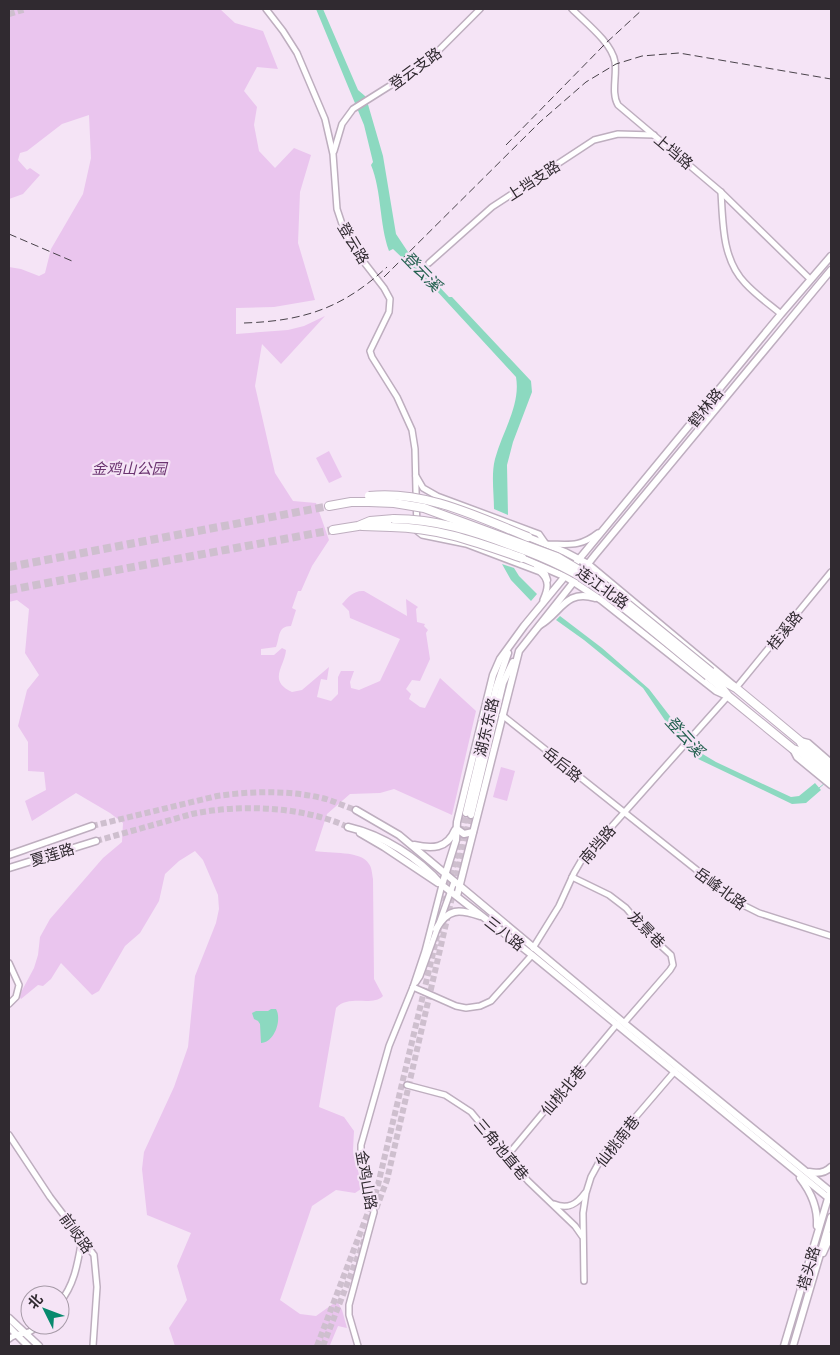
<svg xmlns="http://www.w3.org/2000/svg" width="840" height="1355" font-family="'PT Serif','Noto Sans SC',serif">
  <style>
    .green { fill: #eac5ee }
    .water { fill: #8cd9c0 }
    .lines { fill: none; stroke-linecap: round; stroke-linejoin: round }
    .stream { stroke: #8cd9c0; stroke-width: 1 }
    .major-tunnel { stroke: #cebfce; stroke-width: 6; stroke-dasharray: 6 3; stroke-linecap: butt }
    .highway-tunnel { stroke: #cebfce; stroke-width: 8; stroke-dasharray: 8 4; stroke-linecap: butt }
    .minor-casing { stroke: #beaebf; stroke-width: 8 }
    .major-casing { stroke: #beaebf; stroke-width: 9 }
    .highway-casing { stroke: #beaebf; stroke-width: 10 }
    .minor { stroke: #fff; stroke-width: 5 }
    .major { stroke: #fff; stroke-width: 6 }
    .highway { stroke: #fff; stroke-width: 8 }
    .rail { stroke: #49424a; stroke-width: 1; stroke-dasharray: 8 4; stroke-linecap: butt }
    .highway-bridge-casing { stroke: #beaebf; stroke-width: 10; stroke-linecap: butt }
    .highway-bridge { stroke: #fff; stroke-width: 8 }
    .labels { text-anchor: middle; dominant-baseline: central; stroke-width: 4.5; stroke-linejoin: round; paint-order: stroke }
    .street-label { font-size: 15px; fill: #302a30; stroke: #f5e4f6 }
    .park-label { font-size: 15px; font-style: italic; fill: #6b3470; stroke: #f5e4f6 }
    .water-label { font-size: 16px; font-style: italic; fill: #23604f; stroke: #f5e4f6 }
  </style>
  <rect width="100%" height="100%" fill="#f5e4f6"/>
  <g class="green">
    <path d="M9,9H220L235,23L263,31L278,69L257,67L244,91L257,107L254,125L259,151L275,168L294,148L311,155L300,192L298,243L315,300L274,307L236,308V334L288,330L304,326L325,316L281,364L262,344L255,386L275,473L293,501L316,503L329,540L312,566L301,591H298L292,608L296,610L291,626C277,626 280,638 276,647L261,649V655H274L282,648L286,650C285,666 267,681 292,692L302,690L329,667L327,680L321,679L317,697L331,701L338,694V677L341,671H354L350,682L351,688L359,690L380,681L400,639L350,618L349,611L342,604C348,597 354,590 364,591L407,616L406,599L418,607L416,609L417,622L425,624L424,626L428,630L426,633L430,659L420,681L412,680L406,689L411,694L409,699L420,707L425,708L440,678L476,711L452,815L394,789L380,793L350,794L327,814L315,851C330,854 361,850 369,864C372,868 372,874 373,879L374,979L383,996C373,1007 349,994 336,1008L319,1107L344,1117L354,1131L353,1150L361,1183V1189L355,1193L336,1190L312,1206L280,1300L300,1314L316,1316L337,1301L342,1310L347,1328L338,1326L330,1345L332,1346H175L169,1328L187,1300L177,1266L191,1233L147,1215L142,1169L144,1152L174,1087L188,1047L195,976L216,923L219,909L218,895L203,860L195,851L179,861L165,874L159,901L140,933L125,946L99,991L92,995L61,963L51,979L43,986L38,985L21,999L19,996L34,968L38,955L40,937L50,919L103,858L122,842L123,823L110,813L76,793L32,821L25,801L46,790L44,772L28,771V742L18,726L27,690L39,675L25,653L29,609L17,600L9,602V267L21,269L39,276L45,273L51,249L83,194L91,158L89,115L62,124L27,151L20,153L18,160L27,170L30,168L40,175L23,194L9,199Z"/>
    <polygon points="329,451 342,477 329,483 316,458"/>
    <polygon points="501,767 515,771 507,801 493,797"/>
  </g>
  <g class="water">
    <path d="M316,9H323L358,90L365,96L367,101L383,156L396,234L412,258L449,297H452L531,381L532,392L513,442L507,465L508,515L494,509C494,493 491,475 495,459C502,432 521,405 516,377L435,289L393,249L389,251C379,223 382,192 371,165L373,162L364,125Z"/>
    <polygon points="502,564 514,568 519,576 537,594 531,601 511,580"/>
    <polygon points="560,616 602,648 649,689 696,750 716,762 791,797 799,796 815,783 821,790 806,803 792,804 694,757 677,738 643,688 584,640 556,620"/>
    <path d="M271,1009H276C282,1019 275,1042 261,1043L260,1024L258,1021L254,1019L252,1013L256,1011H268Z"/>
  </g>
  <g class="lines">
    <polyline class="stream" points="819,788 825,783"/>
    <g class="major-tunnel">
      <polyline points="9,14 26,9"/>
      <path d="M92,826L217,796C252,791 291,790 326,799C336,802 346,807 356,810"/>
      <path d="M96,841L192,814C240,804 302,806 348,827"/>
      <polyline points="445,902 466,813"/>
      <polyline points="373,1217 387,1180 471,815"/>
      <polyline points="317,1346 377,1189 439,928"/>
      <polyline points="323,1346 367,1233"/>
    </g>
    <g class="highway-tunnel">
      <polyline points="9,567 329,506"/>
      <polyline points="9,590 333,530"/>
    </g>
    <g class="minor-casing">
      <g id="minor">
        <path d="M266,9L283,31L297,53L325,119L333,154L337,209L345,233L353,248L384,288L390,299L389,312L370,351L372,357L397,397L412,430L415,449L417,531L422,535L466,544L540,572C550,580 548,589 543,600"/>
        <path d="M572,9C586,23 612,43 615,62C617,76 611,93 618,105L721,192L810,279"/>
        <polyline points="334,151 342,124 353,109 426,63 480,9"/>
        <path d="M721,192C723,223 722,259 745,283C756,295 769,304 781,314"/>
        <polyline points="429,263 492,207 594,140 618,134 654,135"/>
        <path d="M416,476L423,488L437,496L539,534L546,544C568,544 579,548 598,533"/>
        <polyline points="736,688 831,572"/>
        <polyline points="502,715 737,902 759,913 831,936"/>
        <polyline points="572,877 609,895 626,908 648,934 671,955 673,965 670,970 624,1023"/>
        <polyline points="533,948 559,906 574,873 581,861 728,696"/>
        <polyline points="9,963 19,985 16,997 9,1004"/>
        <polyline points="416,982 420,976 454,882"/>
        <polyline points="413,987 456,1006 466,1008 480,1006 491,1001 532,955"/>
        <polyline points="407,1085 445,1095 471,1112 528,1181 575,1226 582,1236"/>
        <polyline points="9,1135 50,1197 94,1255 97,1287 93,1346"/>
        <polyline points="507,1156 617,1024"/>
        <path d="M554,1204C568,1210 577,1204 585,1193"/>
        <polyline points="584,1281 583,1213 586,1193 591,1177 603,1155 675,1071"/>
        <path d="M60,1302C75,1284 78,1261 82,1239"/>
        <path d="M9,1339C19,1330 26,1338 39,1325"/>
        <polyline points="358,1346 349,1315 349,1305 374,1212 361,1161 361,1145 389,1046 413,987 425,951 442,885"/>
      </g>
    </g>
    <g class="major-casing">
      <g id="major">
        <polyline points="831,256 781,314 524,626 500,659 493,675 457,822 456,840 442,885 532,955 831,1200"/>
        <polyline points="528,537 565,552 588,564 733,685"/>
        <polyline points="522,558 566,577 601,600 716,691 727,696"/>
        <polyline points="537,566 545,574 547,580"/>
        <path d="M540,625C561,613 565,589 595,598"/>
        <polyline points="800,741 808,743 831,763"/>
        <polyline points="793,749 797,757 831,785"/>
        <polyline points="356,810 399,835 624,1023 831,1192"/>
        <polyline points="466,813 496,688 508,653"/>
        <polyline points="471,815 503,683 513,662"/>
        <path d="M348,827C383,835 419,858 442,885"/>
        <polyline points="457,829 464,834 473,832"/>
        <polyline points="360,833 384,847 438,883"/>
        <path d="M414,845C432,849 447,849 455,830"/>
        <polyline points="9,855 92,826"/>
        <polyline points="9,868 96,841"/>
        <polyline points="457,896 519,651 595,555 831,270"/>
        <path d="M436,929C448,908 459,909 480,916"/>
        <path d="M809,1172C818,1174 825,1173 831,1167"/>
        <path d="M800,1178C811,1192 818,1208 817,1226"/>
        <polyline points="823,1253 831,1235"/>
        <polyline points="9,1318 39,1346"/>
        <polyline points="9,1327 28,1346"/>
        <polyline points="784,1346 829,1195"/>
        <polyline points="793,1346 831,1217"/>
      </g>
    </g>
    <g class="highway-casing">
      <g id="highway">
        <polyline points="329,506 351,502 369,502"/>
        <polyline points="362,526 391,527"/>
        <polyline points="333,530 358,526 370,521 394,519"/>
        <polyline points="711,672 723,681 736,688 800,741 804,748 831,770"/>
        <polyline points="708,676 720,686 728,696 793,749 801,752 831,778"/>
      </g>
    </g>
    <use href="#minor" class="minor"/>
    <use href="#major" class="major"/>
    <use href="#highway" class="highway"/>
    <g class="rail">
      <polyline points="506,145 606,43 643,9"/>
      <polyline points="9,234 72,261"/>
      <polyline points="384,277 540,122 586,82 616,64 642,56 679,53 831,79"/>
      <path d="M244,323C304,321 343,308 387,267"/>
    </g>
    <g class="highway-bridge-casing">
      <g id="highway-bridge">
        <path d="M369,496C425,490 478,517 528,537"/>
        <polyline points="369,502 394,503 424,508 557,557 604,585 711,672"/>
        <path d="M394,519C436,519 474,531 513,546C544,557 574,570 601,590C638,617 672,647 708,676"/>
        <path d="M391,527C440,528 476,542 522,558"/>
      </g>
    </g>
    <use href="#highway-bridge" class="highway-bridge"/>
  </g>
  <g class="labels">
    <g class="street-label">
      <text transform="translate(415 68) rotate(-36)">登云支路</text>
      <text transform="translate(674 151) rotate(40)">上垱路</text>
      <text transform="translate(533 180) rotate(-33)">上垱支路</text>
      <text transform="translate(354 243) rotate(59)">登云路</text>
      <text transform="translate(705 407) rotate(-51)">鹤林路</text>
      <text transform="translate(603 587) rotate(36)">连江北路</text>
      <text transform="translate(784 630) rotate(-51)">桂溪路</text>
      <text transform="translate(486 727) rotate(-77)">湖东东路</text>
      <text transform="translate(563 764) rotate(39)">岳后路</text>
      <text transform="translate(597 844) rotate(-49)">南垱路</text>
      <text transform="translate(52 854) rotate(-17)">夏莲路</text>
      <text transform="translate(721 888) rotate(36)">岳峰北路</text>
      <text transform="translate(647 929) rotate(46)">龙景巷</text>
      <text transform="translate(505 933) rotate(38)">三八路</text>
      <text transform="translate(563 1090) rotate(-50)">仙桃北巷</text>
      <text transform="translate(617 1141) rotate(-52)">仙桃南巷</text>
      <text transform="translate(502 1149) rotate(50)">三角池直巷</text>
      <text transform="translate(367 1180) rotate(80)">金鸡山路</text>
      <text transform="translate(77 1233) rotate(54)">前岐路</text>
      <text transform="translate(808 1268) rotate(-74)">塔头路</text>
    </g>
    <g class="park-label">
      <text x="129" y="468">金鸡山公园</text>
    </g>
    <g class="water-label">
      <text transform="translate(422 271) rotate(46)">登云溪</text>
      <text transform="translate(685 736) rotate(48)">登云溪</text>
    </g>
  </g>
  <rect width="840" height="1355" fill="none" stroke="#302a30" stroke-width="20"/>
  <g transform="translate(45 1310) rotate(312)"><circle r="24" fill="#f5e4f6" stroke="#a69aa7"/>
  <path d="M0-4L9 19L0 12L-9 19Z" fill="#088a6e"/>
  <text y="-8" font-size="14" font-weight="bold" text-anchor="middle" fill="#302a30">北</text>
  </g>
</svg>
